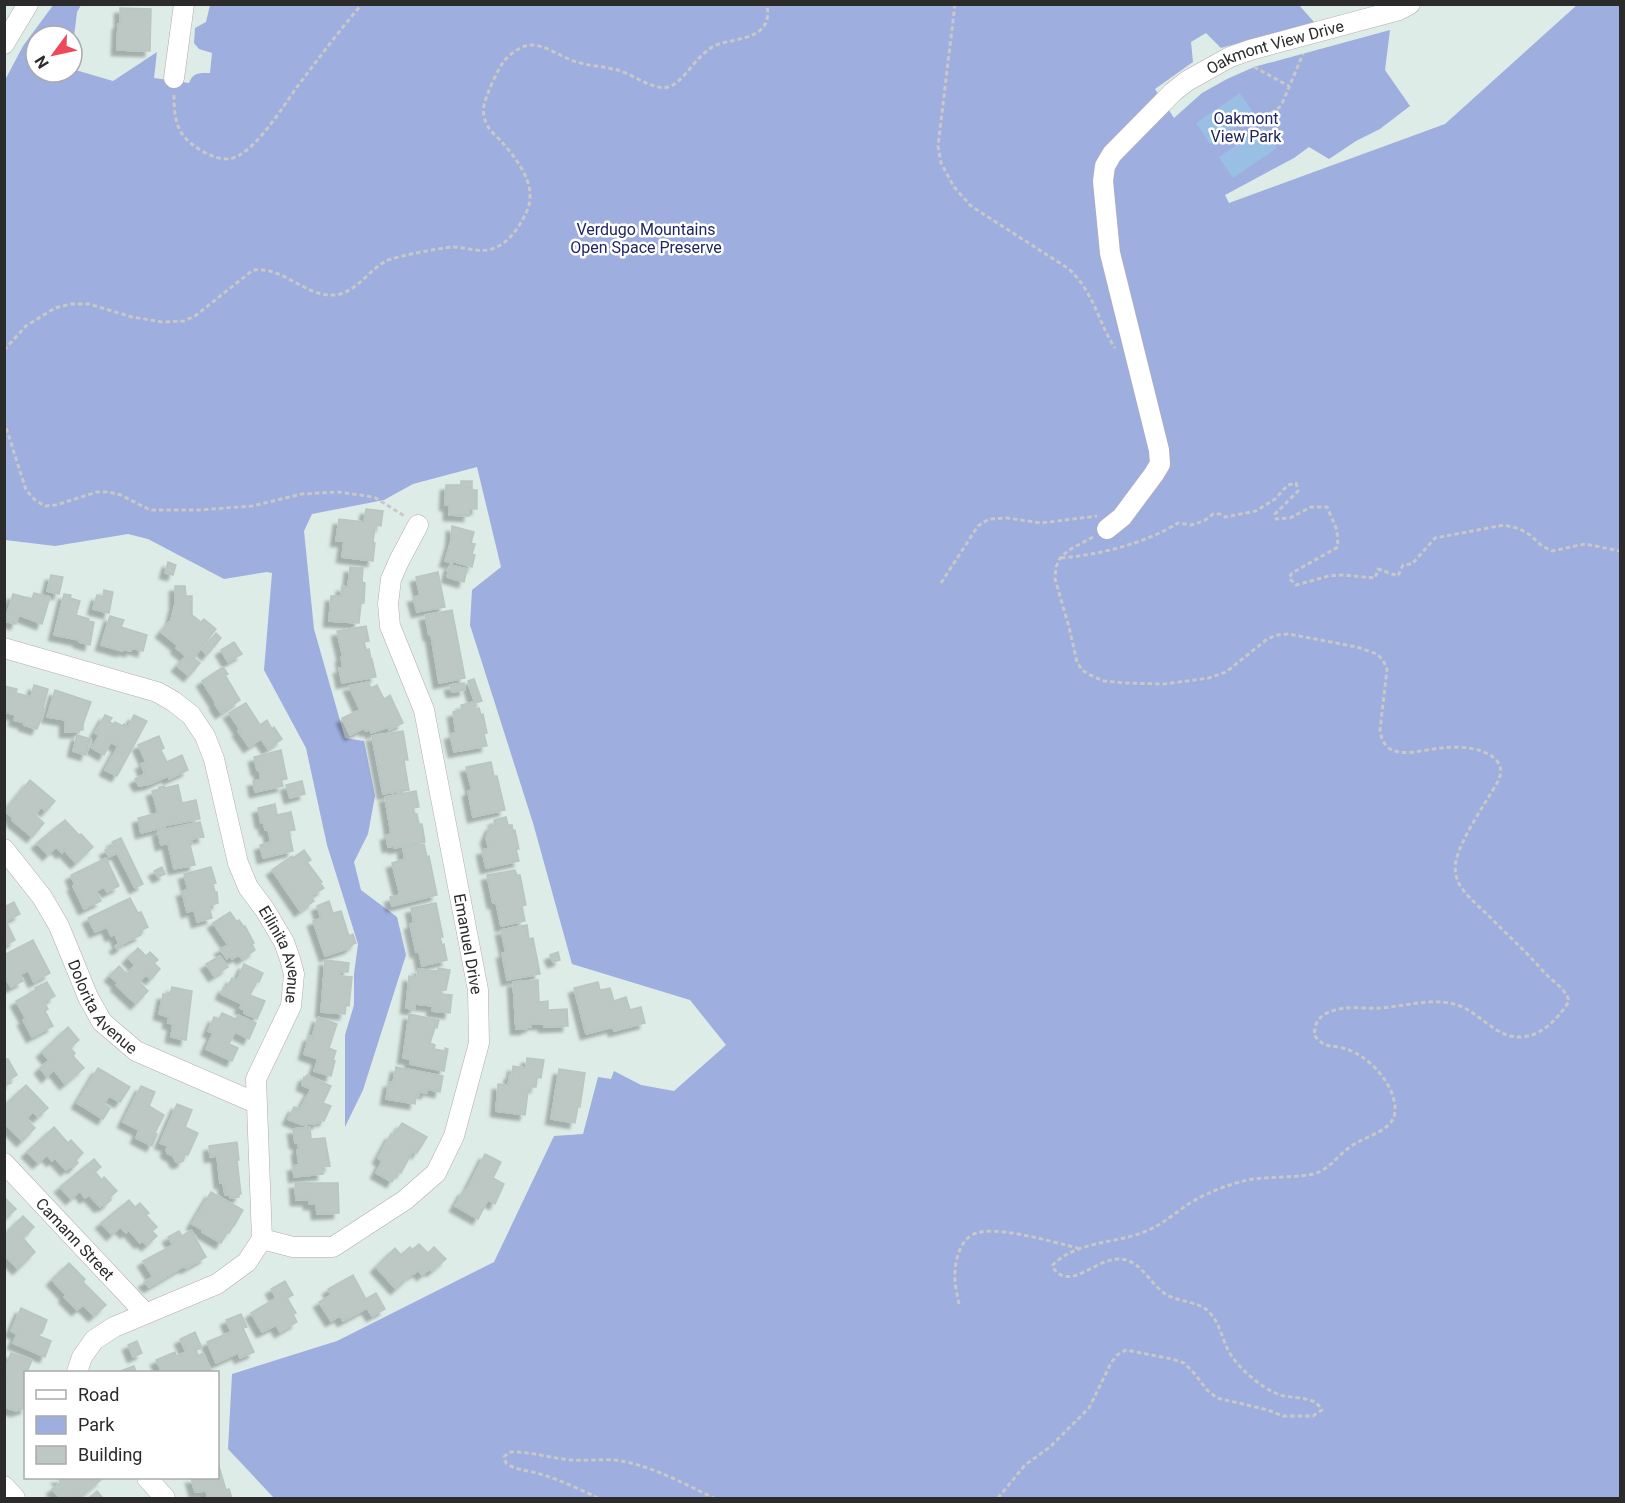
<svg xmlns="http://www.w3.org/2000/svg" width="1625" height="1503" font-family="Roboto,sans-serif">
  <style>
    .green { fill: #9eaede }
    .pitch { fill: #9abfe5 }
    .building { fill: #bdc7c4; stroke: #b7c7c3; stroke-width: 1.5; filter: url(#shadow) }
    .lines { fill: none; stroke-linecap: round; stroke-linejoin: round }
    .minor-casing { stroke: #b6abac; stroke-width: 21 }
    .path { stroke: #c8c8c8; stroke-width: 3; stroke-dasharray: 4.5 3; stroke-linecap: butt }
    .minor { stroke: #fff; stroke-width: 20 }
    .labels { text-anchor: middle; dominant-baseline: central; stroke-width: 5; stroke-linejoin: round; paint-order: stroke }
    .street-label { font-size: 16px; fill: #2b2b2b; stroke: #fff }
    .park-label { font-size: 16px; fill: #1f2763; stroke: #fff }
  </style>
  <defs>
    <filter id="shadow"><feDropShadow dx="-5.5" dy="5.5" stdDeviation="1.5" flood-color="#0004"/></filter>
  </defs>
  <rect width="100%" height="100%" fill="#deece7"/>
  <path class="green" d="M54,4L81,5L77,12L72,53V36H36V72H72V69L113,81L157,52L154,78L189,83C193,72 200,73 210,73L212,53L199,49L194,43L195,28L206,22L210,5L230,6L233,4H1298L1314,22L1221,48L1206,33L1191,42L1193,62L1155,89L1174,118L1202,93L1227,79L1254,67L1390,30L1385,70L1410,106L1380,129L1356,141L1329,159L1309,147L1294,158L1225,195L1229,203L1445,124L1577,5H1620V1498H275L273,1497L228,1449L232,1374L337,1341L494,1262L554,1136L583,1134L598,1077L611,1079L614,1071L641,1085L674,1091L726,1045L690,1000L572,964L533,823L470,625L472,590L501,567L477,467L413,484L384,500L312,514L304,531L314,629L345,738L364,741L375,796L368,834L354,862L361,890L397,917L406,955L363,1090L345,1127V1035L354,1005V974L358,944L327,845L306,748L264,670L272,573L267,572L224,579L148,539L128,534L55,546L5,540L4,82L23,46Z"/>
  <g class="pitch">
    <polygon points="1240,93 1254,114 1210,144 1196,123"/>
    <polygon points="1263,127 1277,148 1233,178 1219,157"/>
  </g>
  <g class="building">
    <polygon points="120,8 151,9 150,51 117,50 118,24 120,24"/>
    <polygon points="461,481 472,481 472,490 477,490 477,509 469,509 469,516 449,515 449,505 445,505 446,485 461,485"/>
    <polygon points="366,509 383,511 381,526 375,525 373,543 375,543 373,561 342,557 344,541 336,541 339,519 364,522"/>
    <polygon points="452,526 474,532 471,543 475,544 472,554 475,555 472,567 452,561 452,563 445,561 451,541"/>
    <polygon points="168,562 176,565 173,575 165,573"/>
    <polygon points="450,565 467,569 464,582 447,577"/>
    <polygon points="350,567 363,568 362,582 365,583 364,603 361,603 359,623 329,621 331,596 341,596 342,586 348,587"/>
    <polygon points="438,572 445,607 417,612 413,597 420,596 416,577"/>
    <polygon points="51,575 63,577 59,594 47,591"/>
    <polygon points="175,586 185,586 186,596 192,596 192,615 201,622 204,619 216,629 195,655 196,656 194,658 200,663 189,676 177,666 186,656 176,648 178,646 161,632 171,620 175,604"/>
    <polygon points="104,590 113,592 109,613 93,609 97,595 103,597"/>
    <polygon points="34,593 50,597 42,624 19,615 16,624 5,621 13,594 32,599"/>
    <polygon points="64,594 71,595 70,598 80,601 76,615 89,619 88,621 94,622 90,645 79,642 79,640 54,635"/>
    <polygon points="452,610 465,678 439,683 431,635 429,635 425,615"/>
    <polygon points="110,616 124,620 121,627 147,635 143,651 132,648 131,651 122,649 122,651 101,645"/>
    <polygon points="366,626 369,641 364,642 366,650 369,649 371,659 372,659 376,677 342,683 339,668 343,668 341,657 343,657 337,631"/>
    <polygon points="216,633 221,638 207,655 202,650"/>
    <polygon points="234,642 242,654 228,662 221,650"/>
    <polygon points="223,667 228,674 225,675 240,700 221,713 215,704 216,703 202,681"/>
    <polygon points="474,679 482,701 475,703 468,681"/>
    <polygon points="368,682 371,688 377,685 384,699 390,695 403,723 389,730 388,727 371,733 370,729 366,731 364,728 350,735 342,718 360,710 349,686"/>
    <polygon points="464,683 465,690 452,692 450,685"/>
    <polygon points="34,685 48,689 43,708 45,709 37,729 24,725 25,723 14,720 16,715 4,712 4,686 17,689 16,693 31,697"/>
    <polygon points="55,690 91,702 83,724 83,730 79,730 79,732 65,732 65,720 47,717"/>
    <polygon points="474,702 476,709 479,708 481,715 483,714 487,733 484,734 487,746 454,752 450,734 456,733 453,712 462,710 461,705"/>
    <polygon points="246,703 260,725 267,720 272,729 274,727 282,739 268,749 261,739 249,747 238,731 240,730 229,713"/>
    <polygon points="105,715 112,718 109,722 114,724 115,722 123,726 124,724 128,727 134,715 147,721 117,776 105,770 118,746 111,742 104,755 92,748 99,735 95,733"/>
    <polygon points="403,731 408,760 404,760 409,790 383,794 372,736"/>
    <polygon points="77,735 91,739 86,755 73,751"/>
    <polygon points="159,736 164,748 161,750 167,762 182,755 188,770 169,779 168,776 150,784 139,786 135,779 145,774 141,764 146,762 138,745"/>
    <polygon points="281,750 287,779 281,780 283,786 255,792 253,781 261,780 259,769 257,770 254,757"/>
    <polygon points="491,762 494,776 497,776 505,810 473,817 468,791 472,790 466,767"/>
    <polygon points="30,780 55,801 46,811 41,807 35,815 44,823 32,837 12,820 13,818 5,811"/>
    <polygon points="302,781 305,794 290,798 286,785"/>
    <polygon points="178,785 182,803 196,800 200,819 163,826 164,827 141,833 138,818 158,813 152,791 159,789 159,787 164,786 165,788"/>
    <polygon points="416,791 419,807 413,808 415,814 417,814 419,824 422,824 425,842 394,848 394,846 388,847 386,835 391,834 385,797"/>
    <polygon points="275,804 277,815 291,812 295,830 289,831 293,851 263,858 260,845 271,842 268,829 265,830 264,823 261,823 258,808"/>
    <polygon points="506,817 508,825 512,825 513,831 515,830 519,849 516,849 519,861 486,868 482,850 489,849 486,838 491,826 495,825 494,820"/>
    <polygon points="65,820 79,835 81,834 93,847 76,863 64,850 62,853 56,847 48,855 37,843"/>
    <polygon points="200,822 204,837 191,839 192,844 190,845 195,865 174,869 168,843 161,845 158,831"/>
    <polygon points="121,838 143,884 135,888 117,853 109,857 105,850 114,846 112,842"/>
    <polygon points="424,844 427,857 429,856 437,895 392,906 390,897 400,895 392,863 405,859 403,848"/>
    <polygon points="304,850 311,860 307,862 322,882 320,883 324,888 311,896 314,901 300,911 272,870 292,856 293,858"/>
    <polygon points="106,858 119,886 107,892 104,887 96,891 101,901 84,909 73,886 75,885 71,875"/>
    <polygon points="162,867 165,874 158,877 154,871"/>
    <polygon points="211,867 216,883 213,884 215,892 217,892 218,903 209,906 212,918 197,922 194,910 187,912 182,891 188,890 184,874"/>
    <polygon points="515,870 517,875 520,875 526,905 522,906 525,921 501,926 496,902 493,903 487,875"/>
    <polygon points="130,898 138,913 141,912 148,927 139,931 141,935 122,944 123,946 117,949 115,946 119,944 115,934 111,936 107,927 95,932 88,918"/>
    <polygon points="329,901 333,913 341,911 349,936 353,934 356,943 351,945 352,946 349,948 325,956 313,921 321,918 317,906"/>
    <polygon points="14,902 20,914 6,921 15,940 4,946 4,907"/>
    <polygon points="436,903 443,937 440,937 442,945 444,944 447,960 422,966 419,951 416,952 410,924 414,923 411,908"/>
    <polygon points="230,912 237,922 239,920 244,927 245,926 254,943 252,944 255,950 242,959 239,955 232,959 230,956 227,959 220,949 228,945 213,923"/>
    <polygon points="527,925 529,939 533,938 540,974 507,980 502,953 506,953 501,930"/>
    <polygon points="33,940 50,973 34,982 28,970 20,975 23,981 11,987 4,976 4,955"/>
    <polygon points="138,948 146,956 150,952 158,960 154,963 160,969 151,979 146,975 139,982 148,991 136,1004 116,985 118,983 110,976 119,966 127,974 135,965 128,958"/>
    <polygon points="558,952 560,960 553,962 550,955"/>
    <polygon points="220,956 228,967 214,976 206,964"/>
    <polygon points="325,960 349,963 348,972 340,972 340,976 352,977 349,1006 346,1005 345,1014 321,1012"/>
    <polygon points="244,964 263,973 259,982 257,981 250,995 265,1001 257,1019 244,1013 245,1010 240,1008 242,1004 221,994 224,987 227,988 232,978 237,980"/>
    <polygon points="438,968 450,970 446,990 441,990 441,994 452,995 450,1013 432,1011 433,1006 415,1004 415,1009 406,1008 409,976 417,977 418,969 438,971"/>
    <polygon points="538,980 539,1002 548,1001 548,1010 567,1009 568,1026 544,1027 544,1024 531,1024 531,1027 527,1027 526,1029 516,1029 513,982"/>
    <polygon points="47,982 55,996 44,1002 48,1009 45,1011 53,1026 32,1037 23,1020 26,1019 16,1001 36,990 35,988"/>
    <polygon points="598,982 600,990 610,988 614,1001 626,997 630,1010 641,1007 645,1023 614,1031 613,1027 586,1034 574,988"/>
    <polygon points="172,987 192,991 186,1040 171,1037 173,1024 168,1023 169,1017 159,1014 163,994 170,995"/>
    <polygon points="222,1013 236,1019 238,1015 256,1023 249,1039 235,1032 229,1044 238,1048 232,1061 206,1049 213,1033 208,1031 214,1017 219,1019"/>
    <polygon points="409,1014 439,1020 437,1028 435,1027 430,1043 435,1045 434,1049 445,1051 445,1048 448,1049 444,1071 410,1064 411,1059 403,1058"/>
    <polygon points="318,1017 337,1024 329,1048 336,1051 333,1060 335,1061 331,1076 314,1071 318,1059 304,1054 309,1036 312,1037"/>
    <polygon points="68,1027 79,1040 70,1048 75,1053 73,1056 84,1068 65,1084 54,1070 47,1077 40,1068 49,1060 42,1052"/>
    <polygon points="527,1058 544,1060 541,1078 537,1077 536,1087 530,1087 530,1092 528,1092 525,1115 496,1111 498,1084 508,1085 510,1074 512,1075 513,1066 526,1068"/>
    <polygon points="4,1059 8,1059 17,1075 9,1080 11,1083 4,1086"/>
    <polygon points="396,1067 443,1076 440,1092 427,1089 427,1093 419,1092 419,1096 416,1095 415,1104 386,1099 389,1082 393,1083"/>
    <polygon points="98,1068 130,1087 120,1102 109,1096 104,1104 110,1108 103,1119 77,1103"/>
    <polygon points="559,1069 585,1073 580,1107 578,1106 575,1123 551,1119"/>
    <polygon points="307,1075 331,1086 323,1103 331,1106 324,1121 320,1119 318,1123 302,1125 288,1119 294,1107 300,1109 311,1089 302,1085 304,1077 305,1078"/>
    <polygon points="26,1085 48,1108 38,1117 33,1112 26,1119 35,1128 22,1141 4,1123 4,1106"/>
    <polygon points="141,1086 155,1092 149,1106 164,1115 155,1133 157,1134 152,1146 136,1138 139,1130 123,1122"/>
    <polygon points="177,1104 192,1110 185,1127 198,1133 188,1155 185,1154 183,1161 179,1163 176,1162 173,1156 167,1153 166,1150 168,1146 160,1143"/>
    <polygon points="402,1123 427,1137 417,1153 413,1151 401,1173 398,1171 392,1182 376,1173 382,1161 378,1158 391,1134 394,1135"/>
    <polygon points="54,1127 68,1143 71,1140 83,1153 76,1160 78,1163 73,1168 71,1166 66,1170 55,1158 52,1161 47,1155 38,1163 27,1152"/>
    <polygon points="310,1127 311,1139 325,1138 330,1166 322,1167 323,1174 294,1177 293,1166 299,1165 297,1150 299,1149 298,1143 295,1143 293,1129"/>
    <polygon points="237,1142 239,1160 237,1160 241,1194 239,1194 239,1197 230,1198 229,1195 225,1195 223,1182 220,1183 217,1156 210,1157 209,1146"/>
    <polygon points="485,1154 501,1162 493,1178 504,1184 495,1204 488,1200 478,1219 455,1206 464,1190 466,1191"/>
    <polygon points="94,1159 101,1167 95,1172 102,1180 104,1177 117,1191 109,1198 111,1200 104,1206 103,1204 100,1207 89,1195 85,1198 80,1191 71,1199 60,1187"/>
    <polygon points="295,1183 338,1183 339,1213 317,1214 316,1204 309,1204 309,1200 296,1200"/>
    <polygon points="211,1192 243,1210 234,1226 233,1226 229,1233 227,1232 221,1243 202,1232 203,1230 192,1224"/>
    <polygon points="4,1197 16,1209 4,1220"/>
    <polygon points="129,1200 135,1207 140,1203 149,1213 146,1215 157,1227 152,1231 157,1236 147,1245 142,1241 140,1243 129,1230 126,1233 120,1227 112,1235 101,1223"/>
    <polygon points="23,1216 34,1227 23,1238 35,1252 18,1269 4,1255 4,1235"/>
    <polygon points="191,1230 206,1257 186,1268 184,1266 149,1287 144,1282 153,1277 143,1261 173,1245 168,1237 179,1231 182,1236"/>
    <polygon points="419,1244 428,1253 434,1247 446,1259 432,1271 430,1269 422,1275 418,1270 414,1274 413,1273 396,1289 376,1267 395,1248 401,1255 410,1247 412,1250"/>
    <polygon points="69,1263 85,1279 83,1282 106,1305 94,1316 83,1305 77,1310 64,1297 66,1295 52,1280"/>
    <polygon points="353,1275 366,1299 376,1293 385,1309 372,1316 367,1308 343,1321 340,1316 331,1321 319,1302 331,1295 328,1289"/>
    <polygon points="285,1281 293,1295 287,1298 296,1313 293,1314 297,1322 280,1332 276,1325 262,1332 251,1313 276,1298 271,1289"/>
    <polygon points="21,1308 47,1320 42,1333 40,1333 39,1336 51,1341 45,1357 13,1343 17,1334 11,1331"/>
    <polygon points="241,1314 247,1327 243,1328 254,1352 240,1358 238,1353 216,1363 207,1342 231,1332 226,1320"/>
    <polygon points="195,1332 202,1348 196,1350 198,1356 203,1353 212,1372 162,1372 156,1360 175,1352 176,1356 186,1352 180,1339"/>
    <polygon points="137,1341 142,1353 133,1357 128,1345"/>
    <polygon points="11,1353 32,1360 27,1372 26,1372 26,1381 24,1385 26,1385 26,1408 16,1411 4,1407 4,1382 7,1376 4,1375 4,1370"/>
    <polygon points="134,1366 136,1372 118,1372"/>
    <polygon points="218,1463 226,1490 229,1489 232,1498 214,1498 213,1496 208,1498 206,1491 195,1492 191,1478 218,1478"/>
    <polygon points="57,1478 101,1478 102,1479 79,1498 74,1495 71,1498 60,1498 52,1489 61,1482"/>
    <polygon points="97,1491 103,1498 89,1498"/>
  </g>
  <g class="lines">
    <g class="minor-casing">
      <g id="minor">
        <polyline points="4,44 28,4"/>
        <polyline points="174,78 184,4"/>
        <path id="s1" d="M1107,529L1122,517L1154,474L1160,464L1159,450L1110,253L1103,181L1105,166L1112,154L1173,92L1187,81L1230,57L1250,50L1399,10L1410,4"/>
        <path id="s2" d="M4,648L157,692L173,701L191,715L205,736L214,759L238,863L248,887L265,910L284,942L290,959L294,974L291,1006L256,1079L262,1239L247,1262L217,1284L114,1327L94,1340L82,1357L77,1372"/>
        <path id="s3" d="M4,849L42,897L59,926L88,997L102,1022L136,1051L256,1103"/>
        <path id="s4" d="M4,1163L145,1313"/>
        <polyline points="262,1239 293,1247 333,1247 405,1200 436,1173 454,1136 479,1043 478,990 424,710 390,626 388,604 391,579 399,561 418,525"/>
        <polyline points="147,1478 165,1498"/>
        <polyline points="4,1486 15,1498"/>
      </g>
    </g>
    <g class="path">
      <path d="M955,4L938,146L941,163L954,187L971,206L1069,269C1076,276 1082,283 1087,292C1098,310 1103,330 1115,348"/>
      <polyline points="1254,67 1289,86"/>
      <path d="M174,95C174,120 177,136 199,149C210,156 225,163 238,156C260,144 282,108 297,87C318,59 339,31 362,4"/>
      <polyline points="1271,113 1281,106 1303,54"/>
      <path d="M4,350L26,326L55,308L71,304H89L132,317L162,322L184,321L195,316L253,270C283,266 304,296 333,295C354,295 369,270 386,261C396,256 440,248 452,247C464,247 477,252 488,250C507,246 518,229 526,213C539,186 518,161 501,141C495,135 487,128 485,120C483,115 483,106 485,102C487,93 499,67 504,61C510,54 522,45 531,45C547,45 562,58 577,62C589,66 601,66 613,69C624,71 636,78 646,83C654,86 660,89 668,87C685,83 697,51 719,44C743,37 773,38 767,4"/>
      <polyline points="4,421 26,490 35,500 45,506 56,505 97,492 108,492 121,495 150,510 199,510 252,506 302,494 338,492 374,497 406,517"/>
      <path d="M1061,558C1099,555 1146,543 1178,523L1191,525L1204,521L1213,514H1220L1225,517L1256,511L1275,499L1288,485L1296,483L1298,491L1275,514L1276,519L1290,518L1311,507H1327L1337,530L1338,547L1292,573L1289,578L1296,585L1329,576L1343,575L1375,578L1378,569L1398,576L1403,565L1412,564L1435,538L1504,525L1520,529L1530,535L1542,546L1552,551L1585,544L1620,551"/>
      <polyline points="941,583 978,526 989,519 1007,518 1041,523 1097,516"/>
      <path d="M959,1304C957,1294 954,1282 955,1272C956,1258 960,1242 972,1235C992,1223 1055,1243 1078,1248"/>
      <path d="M598,1498C579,1489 558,1479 537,1473C526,1470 515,1470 506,1463L504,1457L509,1452C531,1451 552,1459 573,1460C587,1461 601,1459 615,1460C651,1465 682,1483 714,1498"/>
      <path d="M998,1498L1025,1465L1050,1447L1089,1408L1111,1363L1117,1355L1126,1350L1172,1359L1184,1363L1194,1373L1207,1390L1217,1398L1268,1410L1283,1416H1313L1322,1410C1320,1407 1318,1404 1316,1403C1308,1397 1289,1398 1280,1395C1272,1392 1262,1386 1256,1381C1245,1372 1235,1363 1228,1350C1222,1338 1220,1324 1210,1313C1199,1300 1178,1303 1164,1293C1151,1284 1143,1265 1126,1260C1099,1252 1070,1296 1052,1266C1075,1241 1114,1244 1144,1232C1162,1225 1175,1213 1190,1203C1205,1194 1220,1188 1236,1183C1261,1175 1288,1179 1313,1174C1330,1170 1338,1154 1353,1145C1377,1130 1406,1129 1391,1091C1383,1073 1365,1055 1346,1049C1331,1044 1326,1050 1314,1035C1315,1029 1315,1023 1320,1018C1325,1012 1337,1009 1345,1008C1356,1007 1370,1009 1381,1008C1406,1006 1430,998 1454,1004C1478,1010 1494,1037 1519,1037C1541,1037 1558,1019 1569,1001C1565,987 1551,981 1542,970C1525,950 1505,933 1487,914C1478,906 1468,897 1461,887C1456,880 1454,869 1456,861C1461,838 1485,804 1497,783C1502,773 1503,766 1494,758C1481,747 1458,746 1441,748C1419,750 1384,764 1380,730L1387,669L1383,660L1377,654L1357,647L1289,634L1276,635L1266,640L1226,672L1209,678L1164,684L1125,683L1104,681L1090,675L1082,670L1077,662L1069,627L1055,579L1056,567L1060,558L1069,550L1093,537"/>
    </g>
    <use href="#minor" class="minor"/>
  </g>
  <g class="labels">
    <g class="street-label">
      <text stroke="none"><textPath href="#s1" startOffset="603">Oakmont View Drive</textPath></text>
      <text transform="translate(468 944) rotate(80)">Emanuel Drive</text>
      <text stroke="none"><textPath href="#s2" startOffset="460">Eilinita Avenue</textPath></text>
      <text stroke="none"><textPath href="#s3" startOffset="188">Dolorita Avenue</textPath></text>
      <text stroke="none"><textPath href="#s4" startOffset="104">Camann Street</textPath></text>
    </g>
    <g class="park-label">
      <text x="1246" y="118">Oakmont<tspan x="1246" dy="18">View Park</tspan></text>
      <text x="646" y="229">Verdugo Mountains<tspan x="646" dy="18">Open Space Preserve</tspan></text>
    </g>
  </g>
  <rect width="1625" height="1503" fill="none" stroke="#2b2b2b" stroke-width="12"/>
  <rect x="24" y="1371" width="195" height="108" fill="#ffffff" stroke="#aaaaaa" stroke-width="1.5"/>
  <rect x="36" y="1390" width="30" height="9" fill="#ffffff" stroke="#aaaaaa" stroke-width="1.5"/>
  <text x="78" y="1401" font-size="18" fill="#2b2b2b">Road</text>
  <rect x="36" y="1416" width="30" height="18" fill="#9eaede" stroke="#aaaaaa" stroke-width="1.5"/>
  <text x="78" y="1431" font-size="18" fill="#2b2b2b">Park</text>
  <rect x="36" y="1446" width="30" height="18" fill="#bdc7c4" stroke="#aaaaaa" stroke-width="1.5"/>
  <text x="78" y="1461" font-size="18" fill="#2b2b2b">Building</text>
  <g transform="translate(54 54) rotate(237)"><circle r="28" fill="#ffffff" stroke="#aaaaaa" stroke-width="1.5"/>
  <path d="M0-4.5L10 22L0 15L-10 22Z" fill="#ee4959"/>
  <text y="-9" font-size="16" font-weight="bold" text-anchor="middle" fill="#2b2b2b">N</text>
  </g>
</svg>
